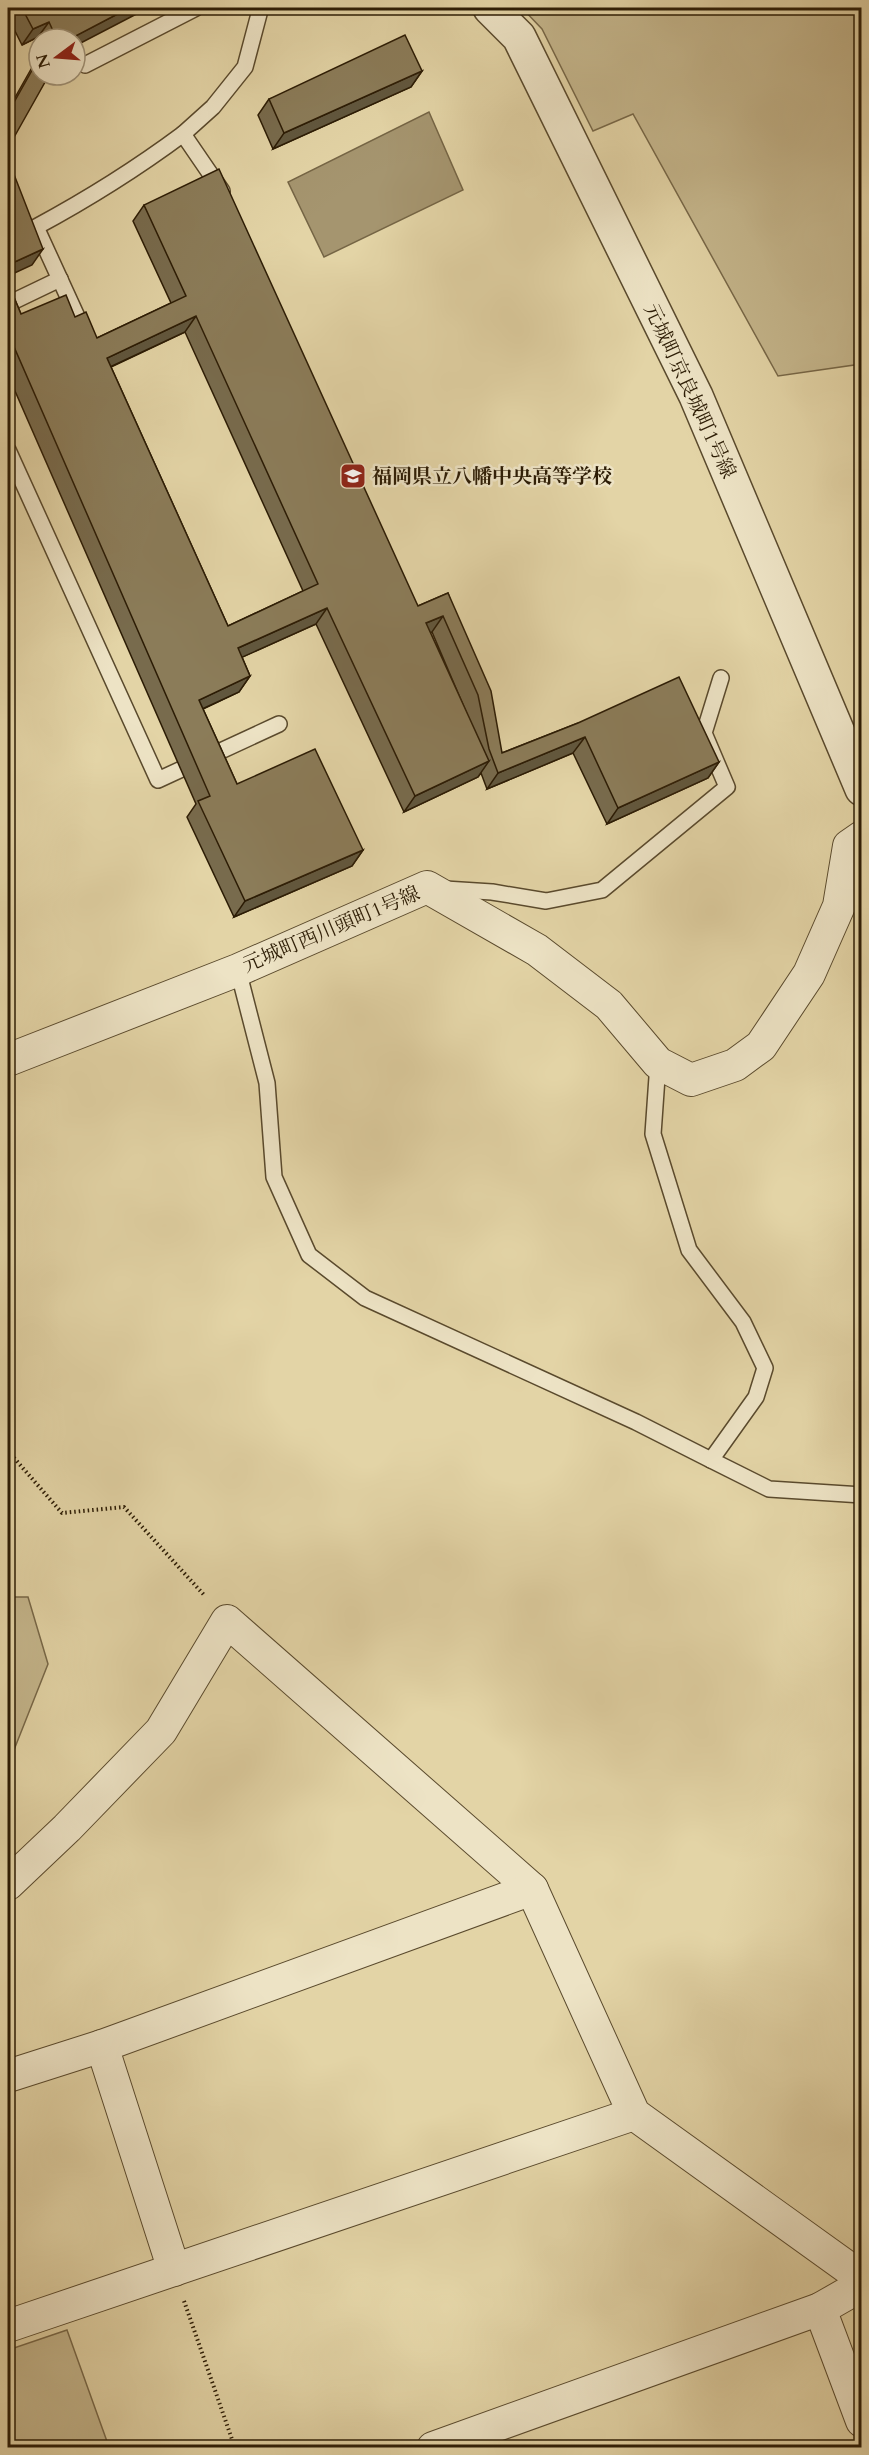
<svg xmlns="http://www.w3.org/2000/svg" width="869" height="2455" font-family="Cardo,'Noto Serif JP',serif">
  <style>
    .green { fill: #c4b58b; stroke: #786848; stroke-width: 1.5 }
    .water { fill: #a5956f; stroke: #756545; stroke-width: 1.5 }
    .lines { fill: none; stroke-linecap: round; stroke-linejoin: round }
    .service-casing { stroke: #5a4a2d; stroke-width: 18 }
    .minor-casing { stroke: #5a4a2d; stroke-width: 34 }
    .tertiary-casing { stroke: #5a4a2d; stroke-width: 36 }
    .path { stroke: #2c1c05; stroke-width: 4; stroke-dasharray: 1.5 3; stroke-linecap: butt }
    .service { stroke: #ede3c5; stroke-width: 15 }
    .minor { stroke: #ede3c5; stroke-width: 32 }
    .tertiary { stroke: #ede3c5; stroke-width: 33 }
    .wall { fill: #786b4d; stroke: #2c1c05; stroke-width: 1.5; fill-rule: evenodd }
    .shaded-wall { fill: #61573e; stroke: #2c1c05; stroke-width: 1.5 }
    .building { fill: #8b7c59; stroke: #2c1c05; stroke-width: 1.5; fill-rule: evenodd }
    .labels { text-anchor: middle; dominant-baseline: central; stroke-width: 5; stroke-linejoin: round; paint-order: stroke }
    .street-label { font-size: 20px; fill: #2c1c05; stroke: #ede3c5 }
    .poi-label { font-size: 20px; font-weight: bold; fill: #2c1c05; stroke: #ede3c5; text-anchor: start }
  </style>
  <rect width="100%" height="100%" fill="#e3d4a6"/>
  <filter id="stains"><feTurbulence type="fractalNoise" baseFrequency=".00333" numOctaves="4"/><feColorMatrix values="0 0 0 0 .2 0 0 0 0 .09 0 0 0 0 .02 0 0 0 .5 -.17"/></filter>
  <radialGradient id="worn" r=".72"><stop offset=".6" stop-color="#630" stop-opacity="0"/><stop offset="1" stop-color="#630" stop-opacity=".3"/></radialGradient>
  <g class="green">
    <polygon points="522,8 861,8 861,364 778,376 633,114 593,131 542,29"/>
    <polygon points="8,1597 28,1597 48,1664 10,1760 8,1761"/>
    <polygon points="67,2330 109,2447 8,2447 8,2350"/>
  </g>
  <polygon class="water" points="429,112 463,190 324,257 288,182"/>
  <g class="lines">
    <g class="service-casing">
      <g id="service">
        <polyline points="85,65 196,8"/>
        <polyline points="222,191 183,134 213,107 245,67 259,14 259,8"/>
        <polyline points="8,304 60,279"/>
        <path d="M85,334L36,227C88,199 136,169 183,134"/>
        <polyline points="8,450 158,780 279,724"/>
        <polyline points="445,889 492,892 546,901 602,890 727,787 704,733 721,678"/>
        <polyline points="238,970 267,1083 274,1177 309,1255 365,1298 636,1422 711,1460"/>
        <polyline points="658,1063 653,1134 689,1250 743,1322 765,1368 756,1397 711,1460 769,1489 862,1495"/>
      </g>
    </g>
    <g class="minor-casing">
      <g id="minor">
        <polyline points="8,1060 238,970 427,887 537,950 609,1005 658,1063 691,1080 735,1065 761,1046 809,974 839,906 849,846 862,837"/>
        <polyline points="8,1884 67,1828 161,1731 227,1621 532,1889 634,2114 862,2278"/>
        <polyline points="102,2046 174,2270"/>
        <polyline points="8,2076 102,2046 532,1889"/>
        <polyline points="820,2309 862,2421"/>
        <polyline points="8,2326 634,2114"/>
        <polyline points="433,2448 820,2309 862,2285"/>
      </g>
    </g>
    <g class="tertiary-casing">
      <polyline id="tertiary" points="490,8 519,37 696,396 862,789"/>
    </g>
    <g class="path">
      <polyline points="8,1451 62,1513 124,1507 205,1596"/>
      <polyline points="184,2301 235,2448"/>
    </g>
    <use href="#service" class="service"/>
    <use href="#minor" class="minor"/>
    <use href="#tertiary" class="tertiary"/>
  </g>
  <g class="wall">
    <polygon points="17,8 148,8 75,39 39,39 38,37 22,45 9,19"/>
    <polygon points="39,55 39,75 8,148 8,110"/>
    <polygon points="422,71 411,87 273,149 258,115 269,99"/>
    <path d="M144,205L418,606L448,593L502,753L578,723L719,762L708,778L607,824L573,753L487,789L481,773L478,777L404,812L316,624L242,657L250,676L239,692L203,709L237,784L363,850L352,866L234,917L187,817L196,804L8,375V283L21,314L75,317L97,338L171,303L133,221ZM185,332L303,591L228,626L111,367ZM430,632H432L467,714Z"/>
  </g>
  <g class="shaded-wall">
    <polygon points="129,8 148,8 75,46 75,39 69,39"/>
    <polygon points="49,22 38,37 22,45 33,29"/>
    <polygon points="422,71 411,87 273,149 284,133"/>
    <polygon points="43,249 32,265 8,276 8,265"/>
    <polygon points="196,316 185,332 95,374 107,358"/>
    <polygon points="327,608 316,624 227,664 238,648"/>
    <polygon points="443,616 432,632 415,639 426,623"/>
    <polygon points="250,676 239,692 187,716 199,700"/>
    <polygon points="585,737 573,753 487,789 498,773"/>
    <polygon points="489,761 478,777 404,812 415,796"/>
    <polygon points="719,762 708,778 607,824 618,808"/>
    <polygon points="363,850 352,866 234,917 245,901"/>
  </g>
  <g class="building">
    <polygon points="22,8 129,8 70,39 50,39 54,33 49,22 33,29"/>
    <polygon points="405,35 422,71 284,133 269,99"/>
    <polygon points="39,58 39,75 49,75 8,148 8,113"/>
    <polygon points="8,159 43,249 8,265"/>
    <path d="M219,169L418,606L448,593L491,691L502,753L578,723L679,677L719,762L618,808L585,737L498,773L489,749L478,695L443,616L426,623L489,761L415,796L327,608L238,648L250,676L199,700L237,784L315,749L363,850L245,901L198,801L210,796L8,333V283L21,314L66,295L75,317L86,312L97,338L186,296L144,205ZM196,316L318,584L228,626L107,358Z"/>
  </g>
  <defs>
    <g id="school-square" transform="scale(1.35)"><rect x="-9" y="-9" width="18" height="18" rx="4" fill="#8f2418" stroke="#ede3c5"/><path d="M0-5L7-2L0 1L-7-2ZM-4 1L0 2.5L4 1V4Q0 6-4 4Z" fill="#fff"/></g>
  </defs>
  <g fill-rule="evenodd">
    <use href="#school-square" x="353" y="476"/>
  </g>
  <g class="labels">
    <g class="street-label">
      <text transform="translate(690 391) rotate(65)">元城町京良城町1号線</text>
      <text transform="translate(331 929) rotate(-23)">元城町西川頭町1号線</text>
    </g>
    <g class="poi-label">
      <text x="372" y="476">福岡県立八幡中央高等学校</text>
    </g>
  </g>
  <rect width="869" height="2455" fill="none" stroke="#e3d4a6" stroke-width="30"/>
  <rect x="9" y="9" width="851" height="2437" fill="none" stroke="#2c1c05" stroke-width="3"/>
  <rect x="15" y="15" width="839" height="2425" fill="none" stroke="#2c1c05" stroke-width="1.5"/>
  <g transform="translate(57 57) rotate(254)"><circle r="28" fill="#ede3c5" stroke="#a09378" stroke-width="1.5"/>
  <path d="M0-4.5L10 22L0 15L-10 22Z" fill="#8f2418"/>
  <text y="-9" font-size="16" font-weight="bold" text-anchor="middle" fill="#2c1c05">N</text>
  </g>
  <rect width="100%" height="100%" filter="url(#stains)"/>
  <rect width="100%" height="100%" fill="url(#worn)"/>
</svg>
